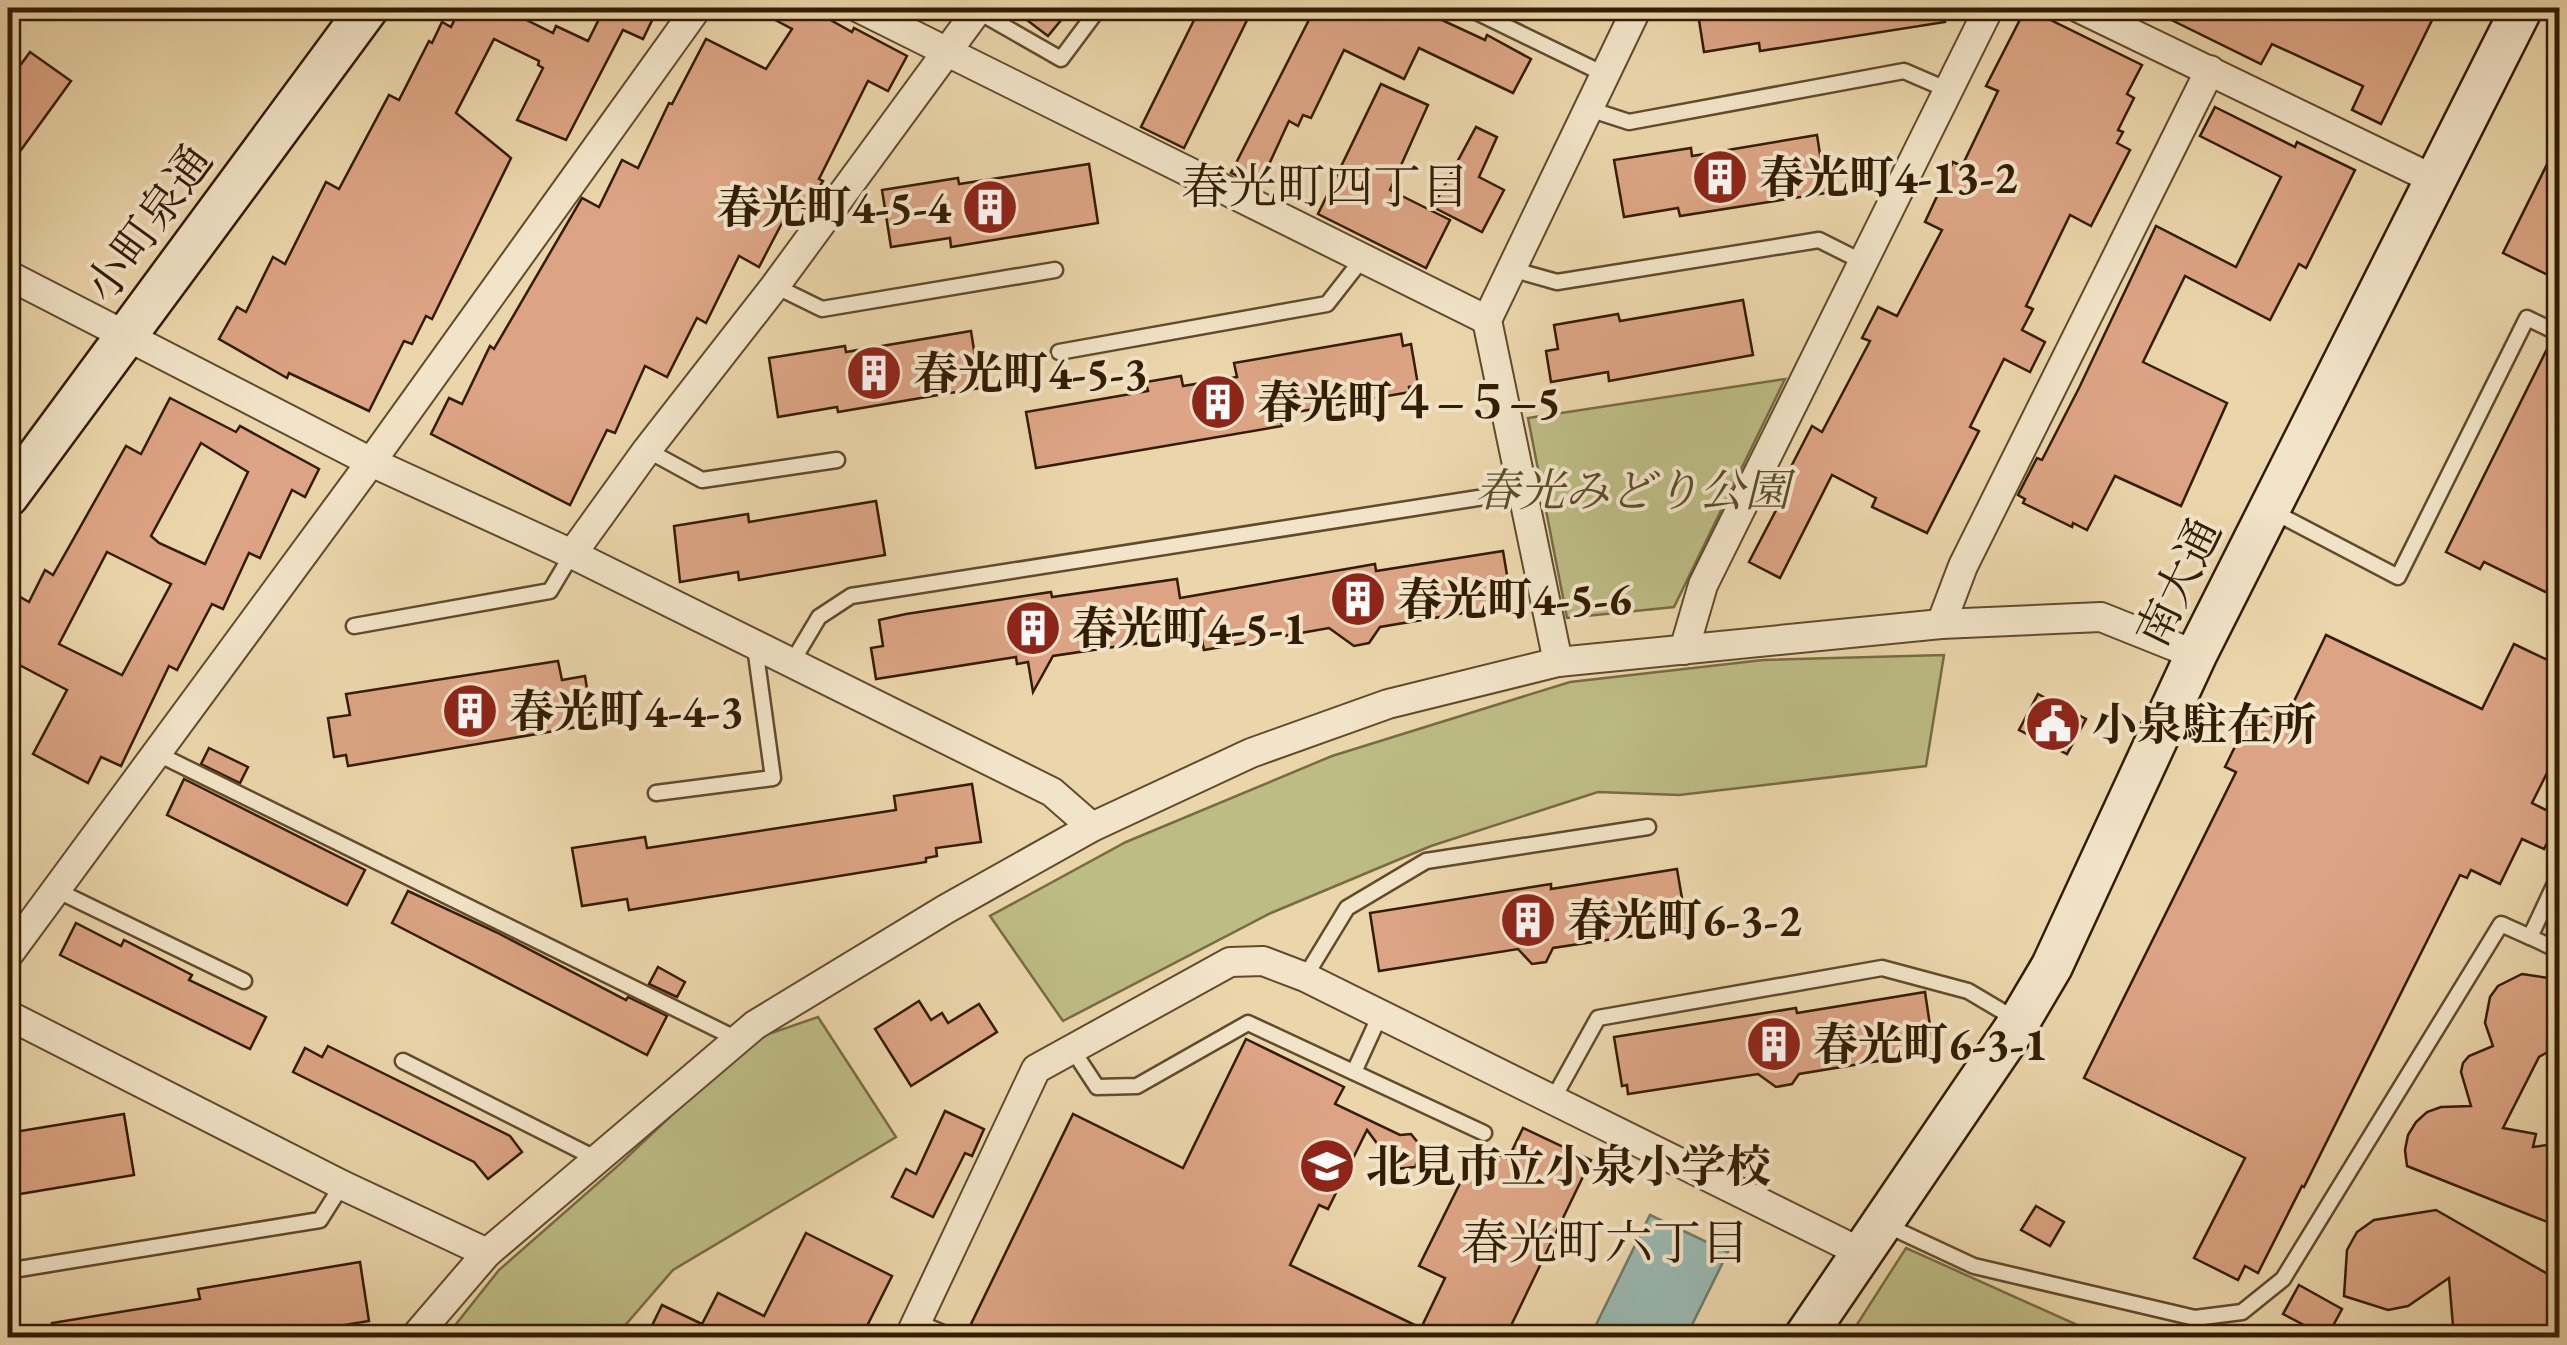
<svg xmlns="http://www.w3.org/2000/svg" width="2567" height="1345" font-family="'EB Garamond','Noto Serif JP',serif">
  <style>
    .green { fill: #bdbc85; stroke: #786c42; stroke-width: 2.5 }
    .water { fill: #99b8b0; stroke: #707a6a; stroke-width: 2.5 }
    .building { fill: #dca484; stroke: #331d00; stroke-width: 2.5; fill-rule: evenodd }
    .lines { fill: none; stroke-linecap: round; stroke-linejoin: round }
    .lane-casing { stroke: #614b2b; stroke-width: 19 }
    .street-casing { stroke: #614b2b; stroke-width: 32 }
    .secondary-casing { stroke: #331d00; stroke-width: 45 }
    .lane { stroke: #f2e4c8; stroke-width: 14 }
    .street { stroke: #f2e4c8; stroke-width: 28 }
    .secondary { stroke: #f2e4c8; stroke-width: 40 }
    .labels { text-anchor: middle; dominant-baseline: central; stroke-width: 8; stroke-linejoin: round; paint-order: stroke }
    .poi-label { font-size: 45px; font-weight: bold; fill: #331d00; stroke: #f2e4c8; text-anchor: start }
    .street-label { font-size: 45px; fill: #331d00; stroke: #f2e4c8 }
    .park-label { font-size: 45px; font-style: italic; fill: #5c4d28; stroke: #f2e4c8 }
    .neighbourhood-label { font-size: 48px; fill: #331d00; stroke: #f2e4c8 }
  </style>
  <rect width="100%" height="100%" fill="#ebd6ab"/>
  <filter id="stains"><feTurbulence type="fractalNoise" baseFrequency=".002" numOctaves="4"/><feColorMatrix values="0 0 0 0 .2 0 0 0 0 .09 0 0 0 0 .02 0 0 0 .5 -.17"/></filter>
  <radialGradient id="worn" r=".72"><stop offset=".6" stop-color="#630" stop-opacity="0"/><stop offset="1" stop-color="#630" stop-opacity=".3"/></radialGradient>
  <g class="green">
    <polygon points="1785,379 1674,607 1567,618 1528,418"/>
    <polygon points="1944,655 1926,766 1679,795 1598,792 1431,846 1271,913 1063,1021 990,916 1126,842 1332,756 1570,682 1763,660"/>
    <polygon points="818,1017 896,1137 673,1270 615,1337 445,1338 499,1270 621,1163 751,1040"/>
    <polygon points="1906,1248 2104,1337 1849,1337"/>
  </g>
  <polygon class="water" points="1650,1215 1728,1252 1686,1337 1590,1337"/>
  <g class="building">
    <polygon points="460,8 502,8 553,33 556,26 588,41 599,19 575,8 658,8 643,39 623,30 566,140 517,120 543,68 538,65 539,61 494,39 456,113 511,158 432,319 426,316 412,344 404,341 369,411 289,373 287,378 219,339 237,307 246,312 273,257 285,264 326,182 339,189 389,95 399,100 429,41 432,43 442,22 451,27"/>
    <polygon points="753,8 809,8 852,32 854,28 907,56 888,91 868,81 819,179 823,181 806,210 793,202 759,267 739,256 706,323 697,318 667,377 645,366 615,433 607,430 570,505 431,434 449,398 462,404 490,346 494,349 582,198 599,207 622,160 638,168 669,103 672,104 706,39 766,69 792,29"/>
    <polygon points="1011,8 1071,8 1048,36"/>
    <polygon points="1200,8 1253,8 1184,148 1141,127"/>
    <polygon points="1315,8 1416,8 1485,40 1487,35 1531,59 1513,93 1419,48 1404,79 1344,50 1311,118 1303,115 1298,126 1289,121 1259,186 1231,173"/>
    <polygon points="1705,8 1943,8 1945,22 1760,51 1759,43 1704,52 1699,20 1707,19"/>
    <polygon points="2026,8 2142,65 2127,94 2134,98 2118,130 2123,132 2117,143 2130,150 2091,226 2070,215 2026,306 2033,309 2022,330 2045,342 2030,372 2004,359 1970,427 1979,431 1927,533 1872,507 1876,498 1832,475 1780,578 1749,562 1785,493 1779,490 1812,426 1822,432 1870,341 1862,338 1878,307 1897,316 1942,230 1925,222 1953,162 1962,166 1998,91 1986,86"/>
    <polygon points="2147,8 2438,8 2381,124 2352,110 2363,86 2272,44 2261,64"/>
    <polygon points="30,52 71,81 8,168 8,82"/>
    <polygon points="1381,84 1428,105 1390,190 1450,220 1426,268 1318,214"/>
    <polygon points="2215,107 2295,147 2297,142 2355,170 2306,268 2299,264 2270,320 2185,276 2143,362 2227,403 2181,506 2115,476 2087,530 2073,523 2072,527 2023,503 2025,499 2018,495 2037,458 2042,460 2079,388 2156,226 2236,267 2281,177 2200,136"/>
    <polygon points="1476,127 1497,137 1479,177 1504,190 1482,232 1433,207"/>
    <polygon points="1817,135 1826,193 1680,216 1678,208 1624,217 1614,160 1691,148 1692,156"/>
    <polygon points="2560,138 2560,281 2503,253"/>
    <polygon points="1089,164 1098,223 951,247 950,238 891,247 882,190 958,178 959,184"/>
    <polygon points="1743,300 1753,355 1609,381 1608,372 1551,382 1546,351 1558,349 1554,325 1618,314 1620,321"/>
    <polygon points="971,331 980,388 838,412 837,407 778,417 769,358 845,346 846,352"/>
    <polygon points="1401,334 1403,346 1411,344 1418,385 1409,387 1410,392 1280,415 1282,426 1036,468 1026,412 1148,391 1146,382 1181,376 1183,386 1237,377 1234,363"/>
    <polygon points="2551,341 2560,344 2560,599 2484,562 2480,569 2446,552"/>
    <path d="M170,398L236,432L240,426L319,469L305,497L292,490L260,558L249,553L223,609L212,604L177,670L169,666L121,766L101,757L88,783L33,754L67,690L8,659V590L29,602L45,570L53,575L126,446L141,454ZM201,443L248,472L205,564L159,543L151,536ZM107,552L171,584L122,675L59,644Z"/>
    <polygon points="876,501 885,555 739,580 738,572 680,582 674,526 748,514 749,522"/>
    <polygon points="1503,551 1512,605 1380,627 1369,643 1354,646 1329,628 1204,650 1201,634 1053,656 1033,692 1028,662 1017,664 1016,657 876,679 871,648 883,646 879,620 906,614 1051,592 1052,597 1177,579 1180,598 1375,564 1376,571"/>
    <polygon points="2326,635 2482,709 2514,644 2560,666 2560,747 2532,803 2560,817 2544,849 2522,839 2500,884 2471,870 2467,878 2460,875 2304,1187 2302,1186 2258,1273 2245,1266 2238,1280 2194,1258 2245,1158 2084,1078 2236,772 2225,767 2254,708 2284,722"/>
    <polygon points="558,661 562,680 585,676 591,714 577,717 578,727 348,766 346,755 334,757 328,718 350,715 346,694"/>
    <polygon points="2038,694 2086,719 2067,754 2019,730"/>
    <polygon points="209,748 248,767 240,783 201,764"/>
    <polygon points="184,779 365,870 347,905 167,815"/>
    <polygon points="972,784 981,842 936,848 937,856 926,858 926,862 629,910 627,899 582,906 572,848 645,837 647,848 896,810 894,796"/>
    <polygon points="1677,869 1687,928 1553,948 1546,962 1532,964 1518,949 1379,971 1370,913 1551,884 1551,889"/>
    <polygon points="408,891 496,932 626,1000 628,997 667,1016 647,1055 392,923"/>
    <polygon points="76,923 121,946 124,940 192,975 189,980 266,1017 250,1049 60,955"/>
    <polygon points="658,967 685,982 677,997 649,984"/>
    <polygon points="2522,974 2548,978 2560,987 2560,1045 2539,1057 2503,1128 2536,1134 2533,1147 2560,1143 2560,1227 2407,1166 2405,1150 2408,1135 2416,1122 2427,1112 2441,1107 2471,1106 2461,1072 2463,1063 2469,1056 2493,1046 2485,1023 2490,997 2498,986"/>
    <polygon points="1925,992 1934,1052 1799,1074 1792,1084 1776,1087 1758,1074 1628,1094 1627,1085 1622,1086 1614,1037 1796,1008 1797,1013"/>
    <polygon points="919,1001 931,1020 942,1013 948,1023 979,1004 997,1032 911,1086 875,1029"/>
    <polygon points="1246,1039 1344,1087 1335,1104 1400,1135 1411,1134 1423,1149 1415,1167 1396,1169 1367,1130 1328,1209 1319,1205 1290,1265 1421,1328 1445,1278 1419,1266 1479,1145 1508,1159 1523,1128 1591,1160 1505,1338 998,1338 971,1324 1073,1114 1183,1168"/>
    <polygon points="328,1046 510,1136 522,1152 488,1179 474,1162 293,1072 305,1048 322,1057"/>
    <polygon points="945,1111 984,1129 972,1156 965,1153 933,1217 892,1197 906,1169 916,1174"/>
    <polygon points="124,1114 134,1175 8,1196 8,1133"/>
    <polygon points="2036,1206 2064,1222 2050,1246 2021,1230"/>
    <polygon points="2436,1210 2560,1281 2560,1338 2454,1338 2449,1278 2408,1306 2388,1310 2344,1296 2347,1250 2357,1232 2374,1220"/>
    <polygon points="806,1233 892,1276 861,1338 646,1338 662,1305 702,1324 718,1293 764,1316"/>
    <polygon points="360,1262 369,1321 266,1338 53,1338 52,1323 200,1299 198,1289"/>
    <polygon points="2299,1285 2342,1309 2327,1337 2283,1314"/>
  </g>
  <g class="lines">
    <g class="lane-casing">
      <g id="lane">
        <polyline points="1468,8 1606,75"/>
        <polyline points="977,11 1061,59 1099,8"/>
        <polyline points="1589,109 1629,122 1904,71 1948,90"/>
        <polyline points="1511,269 1557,282 1819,240 1863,262"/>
        <polyline points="775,286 822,309 1055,270"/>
        <polyline points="1059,352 1327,304 1363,258"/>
        <polyline points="647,450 702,480 837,460"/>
        <polyline points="2270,510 2398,577 2527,318 2560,334"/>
        <polyline points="354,626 550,591 572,554"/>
        <polyline points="791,664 819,617 851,596 1523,491"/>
        <polyline points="156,753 737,1039"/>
        <polyline points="656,793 773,778 755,647"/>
        <polyline points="56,890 244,981"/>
        <polyline points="2530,937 2560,951"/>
        <polyline points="1305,977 1347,908 1426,861 1648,827"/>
        <polyline points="1072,1049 1097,1087 1137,1086 1248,1023 1484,1133"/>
        <polyline points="403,1061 597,1159"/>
        <polyline points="1354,1072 1380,1015"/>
        <polyline points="1552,1101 1598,1018 1882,968 1968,991 2017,1020"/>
        <polyline points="1886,1225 1974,1266 2195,1318 2242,1312 2283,1279 2501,924 2530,937 2560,873"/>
        <polyline points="8,1262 19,1269 320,1220 342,1185"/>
        <polyline points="917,1322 955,1338"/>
      </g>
    </g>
    <g class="street-casing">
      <g id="street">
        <polyline points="859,8 1487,320"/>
        <polyline points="2079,8 2435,180"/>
        <polyline points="8,275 371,462 572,554 1052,792 1092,827"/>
        <polyline points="572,554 647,450 775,286 979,8"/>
        <polyline points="1941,624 1963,566 2210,70"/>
        <polyline points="1684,650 1703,585 1989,8"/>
        <polyline points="1558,662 1487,320 1637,8"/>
        <polyline points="8,955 371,462 697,8"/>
        <polyline points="8,1015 342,1185 487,1253"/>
        <polyline points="414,1338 487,1253 755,1025 946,909 1092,827 1251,753 1388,704 1558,662 1941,624 2101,617 2196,655"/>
        <polyline points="909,1338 1036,1069 1230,962 1263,961 1305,977 1860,1252"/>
      </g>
    </g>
    <g class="secondary-casing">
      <g id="secondary">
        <polyline points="8,496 368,8"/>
        <polyline points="1804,1338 2019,1022 2052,966 2196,655 2522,8"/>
      </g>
    </g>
    <use href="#lane" class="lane"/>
    <use href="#street" class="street"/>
    <use href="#secondary" class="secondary"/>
  </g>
  <defs>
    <g id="building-disc" transform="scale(2.875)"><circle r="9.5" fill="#8f2418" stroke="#f2e4c8"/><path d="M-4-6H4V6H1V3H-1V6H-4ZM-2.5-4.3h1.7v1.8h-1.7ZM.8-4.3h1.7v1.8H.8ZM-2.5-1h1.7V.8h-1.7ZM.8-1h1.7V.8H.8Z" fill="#fff"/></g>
    <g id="civic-disc" transform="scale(2.875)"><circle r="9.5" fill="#8f2418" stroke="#f2e4c8"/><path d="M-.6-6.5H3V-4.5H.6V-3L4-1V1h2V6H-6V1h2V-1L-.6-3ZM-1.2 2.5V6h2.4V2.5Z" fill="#fff"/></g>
    <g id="school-disc" transform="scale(2.875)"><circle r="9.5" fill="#8f2418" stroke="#f2e4c8"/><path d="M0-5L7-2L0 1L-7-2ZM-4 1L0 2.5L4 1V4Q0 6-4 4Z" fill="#fff"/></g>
  </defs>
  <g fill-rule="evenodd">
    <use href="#building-disc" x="1720" y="177"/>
    <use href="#building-disc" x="990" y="207"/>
    <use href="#building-disc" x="874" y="373"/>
    <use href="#building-disc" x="1218" y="402"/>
    <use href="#building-disc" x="1358" y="599"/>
    <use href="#building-disc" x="1033" y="628"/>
    <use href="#building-disc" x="470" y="711"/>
    <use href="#civic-disc" x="2053" y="724"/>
    <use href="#building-disc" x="1528" y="920"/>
    <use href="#building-disc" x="1774" y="1044"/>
    <use href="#school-disc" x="1327" y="1166"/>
  </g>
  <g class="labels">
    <g class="poi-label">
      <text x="1759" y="177">春光町4-13-2</text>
      <text x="951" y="207" text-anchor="end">春光町4-5-4</text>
      <text x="913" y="373">春光町4-5-3</text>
      <text x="1257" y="402">春光町４−５−5</text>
      <text x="1397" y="599">春光町4-5-6</text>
      <text x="1072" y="628">春光町4-5-1</text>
      <text x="509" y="711">春光町4-4-3</text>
      <text x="2092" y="724">小泉駐在所</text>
      <text x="1567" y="920">春光町6-3-2</text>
      <text x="1813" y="1044">春光町6-3-1</text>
      <text x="1366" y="1166">北見市立小泉小学校</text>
    </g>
    <g class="street-label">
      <text transform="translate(148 223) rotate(-54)">小町泉通</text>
      <text transform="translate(2178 582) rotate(-64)">南大通</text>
    </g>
    <g class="park-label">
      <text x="1632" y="490">春光みどり公園</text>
    </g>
    <g class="neighbourhood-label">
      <text x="1325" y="186">春光町四丁目</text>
      <text x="1605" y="1242">春光町六丁目</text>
    </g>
  </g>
  <rect width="2567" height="1345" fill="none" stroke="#ebd6ab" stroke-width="40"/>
  <rect x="10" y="10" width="2547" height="1325" fill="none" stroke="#331d00" stroke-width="5"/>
  <rect x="20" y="20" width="2527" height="1305" fill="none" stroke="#331d00" stroke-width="2.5"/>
  <rect width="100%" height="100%" filter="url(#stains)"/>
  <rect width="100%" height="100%" fill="url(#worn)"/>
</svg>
